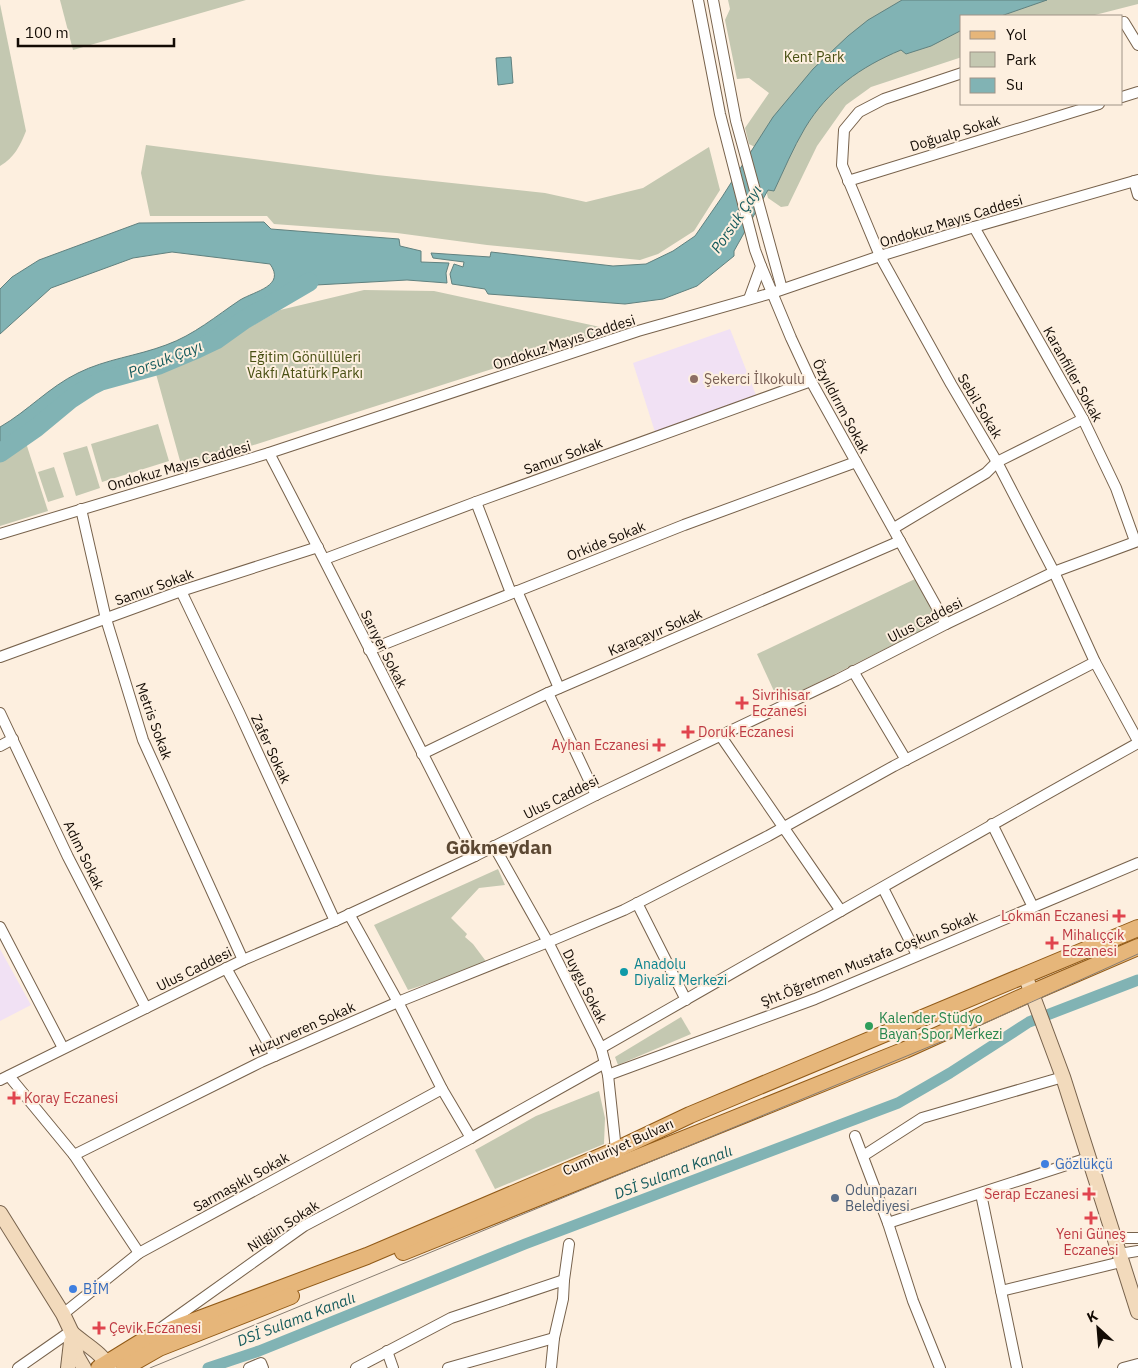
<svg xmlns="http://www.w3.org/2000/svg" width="1138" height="1368" font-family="'IBM Plex Sans',sans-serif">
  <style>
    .education { fill: #f1e1f4 }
    .green { fill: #c4c8b1 }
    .water { fill: #81b3b4; stroke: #60817f }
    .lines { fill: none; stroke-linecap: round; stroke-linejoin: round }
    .canal { stroke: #81b3b4; stroke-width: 11 }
    .river { stroke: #81b3b4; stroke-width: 19 }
    .minor-casing { stroke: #77624c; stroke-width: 12 }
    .secondary-casing { stroke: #77624c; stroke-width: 16 }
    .primary-casing { stroke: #915a17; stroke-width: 18 }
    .minor { stroke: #fff; stroke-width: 10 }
    .secondary { stroke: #f2dabc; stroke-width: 14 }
    .primary { stroke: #e6b67a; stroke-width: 16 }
    .tram { stroke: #887d71; stroke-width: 1 }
    .education-dot { fill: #8d6e63; stroke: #fdefdf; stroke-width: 2 }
    .health-dot { fill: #e0444e; stroke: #fdefdf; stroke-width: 2 }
    .culture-dot { fill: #0f9aa8; stroke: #fdefdf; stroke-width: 2 }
    .leisure-dot { fill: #2e9e5b; stroke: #fdefdf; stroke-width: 2 }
    .shop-dot { fill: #3f7fe0; stroke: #fdefdf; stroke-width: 2 }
    .service-dot { fill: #5c6f8a; stroke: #fdefdf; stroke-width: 2 }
    .labels { text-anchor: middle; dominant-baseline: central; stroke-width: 4; stroke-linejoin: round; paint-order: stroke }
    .park-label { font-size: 14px; fill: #495013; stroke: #fdefdf }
    .street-label { font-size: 14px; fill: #130b04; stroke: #fdefdf }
    .education-label { font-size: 14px; fill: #785e54; stroke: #fdefdf; text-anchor: start }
    .health-label { font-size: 14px; fill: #be3a42; stroke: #fdefdf; text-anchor: start }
    .culture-label { font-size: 14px; fill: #0d838f; stroke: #fdefdf; text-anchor: start }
    .leisure-label { font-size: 14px; fill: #27864d; stroke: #fdefdf; text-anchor: start }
    .shop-label { font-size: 14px; fill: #366cbe; stroke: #fdefdf; text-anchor: start }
    .service-label { font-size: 14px; fill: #4e5e75; stroke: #fdefdf; text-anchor: start }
    .water-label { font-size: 15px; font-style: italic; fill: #145a5c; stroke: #fdefdf }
    .district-label { font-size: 19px; font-weight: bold; fill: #5b4732; stroke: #fdefdf }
  </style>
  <rect width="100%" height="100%" fill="#fdefdf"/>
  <g class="education">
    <polygon points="730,329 756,395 655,432 633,363"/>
    <polygon points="0,949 31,1005 0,1021"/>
  </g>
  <g class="green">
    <polygon points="60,0 246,0 73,50"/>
    <polygon points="728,0 1138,0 1138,4 1091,16 962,16 962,57 871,87 846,105 817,146 788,206 781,207 768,198 755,147 749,144 745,128 769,93 749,78 737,79 725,20 730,9"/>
    <path d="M0,4L26,131C20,146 14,158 0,166Z"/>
    <polygon points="146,145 377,175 545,193 586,202 643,188 709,147 720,190 694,231 658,254 640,260 487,245 397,233 274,224 267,216 150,216 141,173"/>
    <polygon points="364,290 434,291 614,330 182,468 156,374 211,349 280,310"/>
    <polygon points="158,424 169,461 102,482 91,444"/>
    <polygon points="26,443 48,511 0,526 0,457"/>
    <polygon points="87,446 100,488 76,496 63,453"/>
    <polygon points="54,467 64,497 48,502 38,472"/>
    <polygon points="915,579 939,622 779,702 757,654"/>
    <polygon points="498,869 505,885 479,888 451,918 467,934 465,937 473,944 488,964 408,990 374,925"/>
    <polygon points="681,1017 691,1034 618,1065 615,1057"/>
    <polygon points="599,1091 605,1118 604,1144 495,1189 475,1150 536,1116"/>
  </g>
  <g class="water">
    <path d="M902,0H1047L1001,16H962V30L931,46L906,54L901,50C860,67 828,90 805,128C793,148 784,170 774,191L768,190L734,251V256L697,286L663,299L625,304L488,294L485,289L452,284L450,274L454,264L463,267L464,262L433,258L431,253L490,257L491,252L613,266L646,264L673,251L695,236L722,197L773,117L813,69L848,36L868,20Z"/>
    <polygon points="511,57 513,83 498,85 496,58"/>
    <path d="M264,222L271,229L399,239L400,246L421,251V262L449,263L446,273L447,283L407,280L316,285L273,300L238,319L210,340L175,357L96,378L65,394L24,429L0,443V427C28,411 49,387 78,373C106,359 137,356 166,345C194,335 216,316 240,300C255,291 286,286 270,264L172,252L133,258L51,288L0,334V289L12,277L39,260L139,223Z"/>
  </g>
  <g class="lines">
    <polyline class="canal" points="208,1368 259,1351 525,1244 898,1103 950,1073 1029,1022 1138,980"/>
    <polyline class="river" points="0,453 36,428 71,399 91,386 101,381 159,365 197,349 216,340 244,320 309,282"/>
    <g class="minor-casing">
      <g id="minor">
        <polyline points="698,0 720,114 755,250 761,266 749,299"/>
        <polyline points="713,0 736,121 782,289"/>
        <polyline points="1122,23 1124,22 1138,45"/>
        <polyline points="962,73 884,99 859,112 844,130 842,165 880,256 951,384 997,462 1054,572 1095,662 1138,741"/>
        <polyline points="1122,97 1138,92"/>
        <polyline points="848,181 1099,104"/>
        <polyline points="1134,181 1138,195"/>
        <polyline points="974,227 1083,419 1116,488 1135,541"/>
        <polyline points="761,266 791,338 811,381 946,624"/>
        <path d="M269,453C339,587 406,722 475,856"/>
        <polyline points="476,502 511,593"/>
        <polyline points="81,509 106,619 143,740 243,960"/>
        <polyline points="894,528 986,473 997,462 1083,419"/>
        <polyline points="0,534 269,453 638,331 772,293 880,256 974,227 1138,180"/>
        <polyline points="325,559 476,502 811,381"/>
        <polyline points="181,591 239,712 335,921"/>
        <polyline points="517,591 559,688"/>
        <polyline points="369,650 684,525 856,462"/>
        <polyline points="0,657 181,591 318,547"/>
        <polyline points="853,671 906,760"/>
        <polyline points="548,693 596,795"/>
        <polyline points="0,713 68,857 146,1008"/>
        <polyline points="720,735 841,911"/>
        <polyline points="0,746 13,739"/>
        <polyline points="422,754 548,693 900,541"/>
        <polyline points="992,824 1033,907"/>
        <polyline points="494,846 548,942 601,1048 608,1075 616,1150"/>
        <polyline points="883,888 917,955"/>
        <polyline points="637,903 686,1000"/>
        <polyline points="349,914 398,1002 442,1089 471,1138"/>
        <polyline points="0,927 63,1048"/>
        <polyline points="226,968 275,1056"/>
        <path d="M601,1048C780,946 958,843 1138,743"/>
        <polyline points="608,1075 815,999 1138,863"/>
        <polyline points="9,1076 74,1155 139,1253"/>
        <polyline points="0,1080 243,960 335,921 475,856 596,795 837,680 946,624 1054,572 1138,541"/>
        <polyline points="855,1136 888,1223 913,1301 940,1368"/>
        <polyline points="74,1155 261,1062 398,1002 548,942 624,910 768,836 894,766 1095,662"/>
        <polyline points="863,1156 922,1118 1063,1077"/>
        <polyline points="981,1194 1017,1368"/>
        <polyline points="888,1223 1088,1158"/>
        <polyline points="1114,1238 1138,1238"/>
        <polyline points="1119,1254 1138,1251"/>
        <polyline points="1001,1291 1121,1262"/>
        <polyline points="63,1314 139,1253 442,1089"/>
        <polyline points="161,1328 304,1226 471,1138 605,1063"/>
        <polyline points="387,1351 393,1368"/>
        <polyline points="18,1368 71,1331"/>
        <polyline points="249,1368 261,1363 263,1368"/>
        <polyline points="356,1368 451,1318 564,1280"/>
        <polyline points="448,1368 554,1338"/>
        <polyline points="551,1368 554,1338 563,1299 564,1280 569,1244"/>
        <polyline points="1123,1368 1138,1364"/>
      </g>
    </g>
    <g class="secondary-casing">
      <g id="secondary">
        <polyline points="1025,975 1063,1077 1138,1312"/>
        <polyline points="0,1213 63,1314 72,1333 77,1356 84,1368"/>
        <path d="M72,1333C83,1343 104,1354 109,1368"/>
        <polyline points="68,1368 71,1342"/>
      </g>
    </g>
    <g class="primary-casing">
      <g id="primary">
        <polyline points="403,1252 905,1050 1031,993 1138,947"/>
        <polyline points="99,1368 146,1339 367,1256 616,1150 690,1115 1138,928"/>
        <polyline points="124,1368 159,1348 291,1296"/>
      </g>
    </g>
    <use href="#minor" class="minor"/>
    <use href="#secondary" class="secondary"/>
    <use href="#primary" class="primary"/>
    <polyline class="tram" points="150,1368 965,1032 1138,954"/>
  </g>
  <circle class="education-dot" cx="694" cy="379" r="5"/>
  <g class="health-dot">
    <path d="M739.5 695.5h5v5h5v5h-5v5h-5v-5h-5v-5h5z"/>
    <path d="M685.5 724.5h5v5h5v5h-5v5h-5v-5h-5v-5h5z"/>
    <path d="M656.5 737.5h5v5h5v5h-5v5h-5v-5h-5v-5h5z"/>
    <path d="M1116.5 908.5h5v5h5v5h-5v5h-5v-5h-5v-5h5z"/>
    <path d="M1049.5 935.5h5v5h5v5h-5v5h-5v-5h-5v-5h5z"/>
    <path d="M11.5 1090.5h5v5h5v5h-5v5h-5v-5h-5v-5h5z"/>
    <path d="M1086.5 1186.5h5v5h5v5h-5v5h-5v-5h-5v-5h5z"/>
    <path d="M1088.5 1210.5h5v5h5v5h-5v5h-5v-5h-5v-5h5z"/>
    <path d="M96.5 1320.5h5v5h5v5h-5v5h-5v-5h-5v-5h5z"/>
  </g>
  <circle class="culture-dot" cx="624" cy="972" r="5"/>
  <circle class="leisure-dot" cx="869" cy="1026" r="5"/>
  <g class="shop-dot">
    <circle cx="1045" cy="1164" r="5"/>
    <circle cx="73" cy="1289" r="5"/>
  </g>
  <circle class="service-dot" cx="835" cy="1198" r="5"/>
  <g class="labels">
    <g class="park-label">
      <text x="814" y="57">Kent Park</text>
      <text x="305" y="357">Eğitim Gönüllüleri<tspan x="305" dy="16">Vakfı Atatürk Parkı</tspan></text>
    </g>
    <g class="street-label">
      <text transform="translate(955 133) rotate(-17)">Doğualp Sokak</text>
      <text transform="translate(951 221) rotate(-17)">Ondokuz Mayıs Caddesi</text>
      <text transform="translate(564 342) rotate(-18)">Ondokuz Mayıs Caddesi</text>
      <text transform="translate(1073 374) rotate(61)">Karanfiller Sokak</text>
      <text transform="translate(841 406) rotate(62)">Özyıldırım Sokak</text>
      <text transform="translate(980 406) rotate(59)">Sebil Sokak</text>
      <text transform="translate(563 456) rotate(-20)">Samur Sokak</text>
      <text transform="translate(179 466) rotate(-16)">Ondokuz Mayıs Caddesi</text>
      <text transform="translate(606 541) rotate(-22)">Orkide Sokak</text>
      <text transform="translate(154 587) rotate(-20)">Samur Sokak</text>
      <text transform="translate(925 620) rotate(-27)">Ulus Caddesi</text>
      <text transform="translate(655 632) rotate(-23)">Karaçayır Sokak</text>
      <text transform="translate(384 649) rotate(63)">Sarıyer Sokak</text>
      <text transform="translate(154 721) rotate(70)">Metris Sokak</text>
      <text transform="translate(271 749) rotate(65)">Zafer Sokak</text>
      <text transform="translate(561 797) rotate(-26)">Ulus Caddesi</text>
      <text transform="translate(84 855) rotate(64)">Adım Sokak</text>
      <text transform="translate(869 959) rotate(-22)">Şht.Öğretmen Mustafa Coşkun Sokak</text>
      <text transform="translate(194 969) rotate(-26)">Ulus Caddesi</text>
      <text transform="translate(585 986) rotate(63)">Duygu Sokak</text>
      <text transform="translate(302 1029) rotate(-24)">Huzurveren Sokak</text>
      <text transform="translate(618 1147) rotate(-24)">Cumhuriyet Bulvarı</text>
      <text transform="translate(241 1182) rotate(-29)">Sarmaşıklı Sokak</text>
      <text transform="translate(283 1226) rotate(-33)">Nilgün Sokak</text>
    </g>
    <g class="education-label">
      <text x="704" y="379">Şekerci İlkokulu</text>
    </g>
    <g class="health-label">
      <text x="752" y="695">Sivrihisar<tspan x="752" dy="16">Eczanesi</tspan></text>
      <text x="698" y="732">Doruk Eczanesi</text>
      <text x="649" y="745" text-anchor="end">Ayhan Eczanesi</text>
      <text x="1109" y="916" text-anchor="end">Lokman Eczanesi</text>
      <text x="1062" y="935">Mihalıççık<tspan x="1062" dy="16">Eczanesi</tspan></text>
      <text x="24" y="1098">Koray Eczanesi</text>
      <text x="1079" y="1194" text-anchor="end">Serap Eczanesi</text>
      <text x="1091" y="1234" text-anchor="middle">Yeni Güneş<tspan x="1091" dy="16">Eczanesi</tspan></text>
      <text x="109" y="1328">Çevik Eczanesi</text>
    </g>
    <g class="culture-label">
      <text x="634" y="964">Anadolu<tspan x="634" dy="16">Diyaliz Merkezi</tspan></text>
    </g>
    <g class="leisure-label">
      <text x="879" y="1018">Kalender Stüdyo<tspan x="879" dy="16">Bayan Spor Merkezi</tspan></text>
    </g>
    <g class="shop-label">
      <text x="1055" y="1164">Gözlükçü</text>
      <text x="83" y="1289">BİM</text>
    </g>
    <g class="service-label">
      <text x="845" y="1190">Odunpazarı<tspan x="845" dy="16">Belediyesi</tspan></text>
    </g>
    <g class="water-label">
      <text transform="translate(736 219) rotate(-56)">Porsuk Çayı</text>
      <text transform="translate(165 359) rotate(-21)">Porsuk Çayı</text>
      <text transform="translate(673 1172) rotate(-21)">DSİ Sulama Kanalı</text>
      <text transform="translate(296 1319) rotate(-21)">DSİ Sulama Kanalı</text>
    </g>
    <g class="district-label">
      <text x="499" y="847">Gökmeydan</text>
    </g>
  </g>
  <rect x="960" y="15" width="162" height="90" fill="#fdefdf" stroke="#9f9487"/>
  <rect x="970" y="31" width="25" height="8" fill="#e6b67a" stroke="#9f9487"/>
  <text x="1006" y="40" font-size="15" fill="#130b04">Yol</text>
  <rect x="970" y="52" width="25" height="15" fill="#c4c8b1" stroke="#9f9487"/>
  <text x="1006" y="65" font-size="15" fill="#130b04">Park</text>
  <rect x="970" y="78" width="25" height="15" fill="#81b3b4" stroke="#9f9487"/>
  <text x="1006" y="90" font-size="15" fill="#130b04">Su</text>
  <g transform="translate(1098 1328) rotate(334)" stroke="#fdefdf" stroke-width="4" paint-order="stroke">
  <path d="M0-4L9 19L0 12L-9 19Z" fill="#130b04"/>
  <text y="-8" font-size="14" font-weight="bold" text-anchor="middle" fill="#130b04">K</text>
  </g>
  <path d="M18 38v8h156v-8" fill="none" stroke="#130b04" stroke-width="2.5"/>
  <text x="25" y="38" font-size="15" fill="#130b04" stroke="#fdefdf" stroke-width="4" paint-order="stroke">100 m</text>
</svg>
